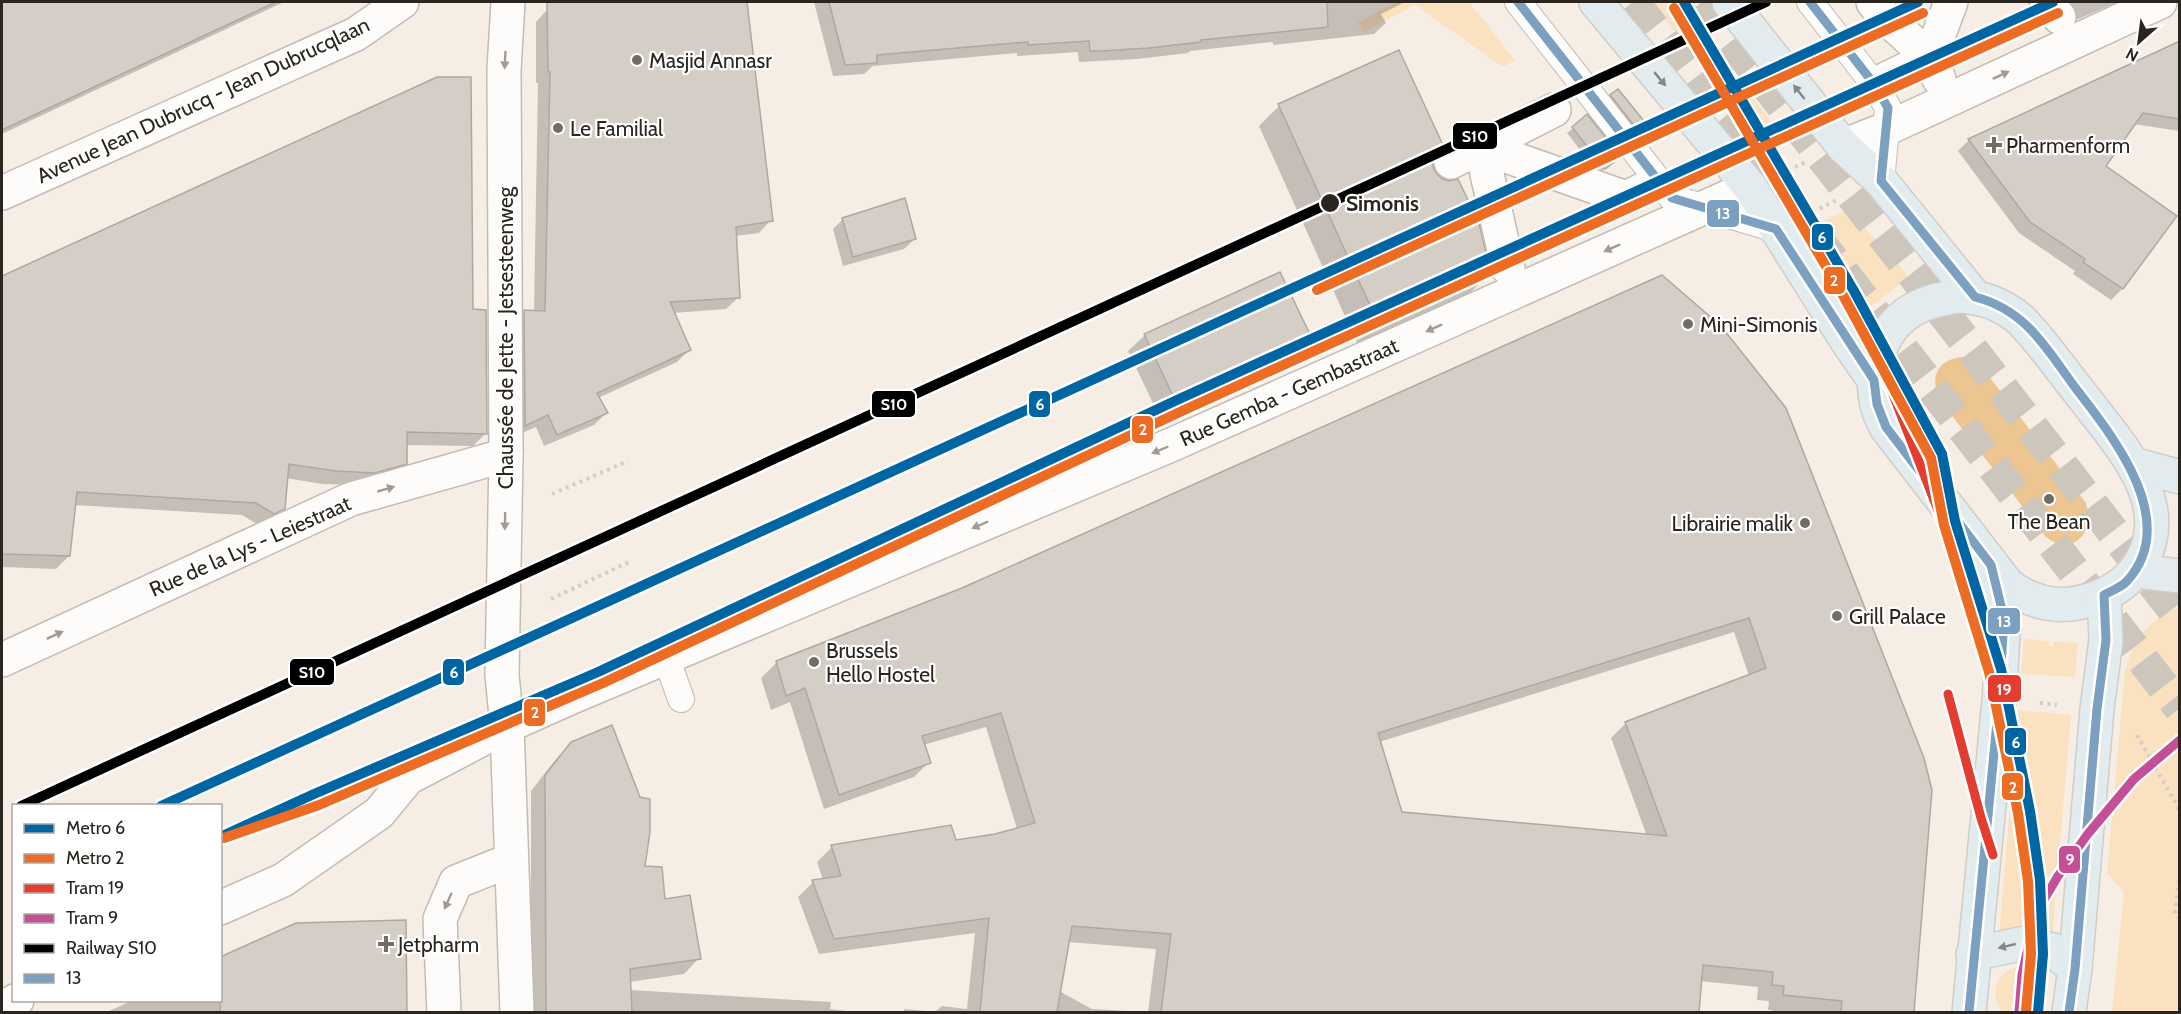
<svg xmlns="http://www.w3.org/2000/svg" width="2181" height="1014" font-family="Cabin,sans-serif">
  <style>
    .green { fill: #fae1c0 }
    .water { fill: #ecc590 }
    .shadow { fill: #0003; fill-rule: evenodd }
    .building { fill: #d4cec7; stroke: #ada8a1; stroke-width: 1.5; fill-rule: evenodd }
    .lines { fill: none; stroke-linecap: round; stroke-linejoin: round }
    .trunk-tunnel { stroke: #cdc6bd; stroke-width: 33; stroke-dasharray: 33 16; stroke-linecap: butt }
    .service-casing { stroke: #c2bcb5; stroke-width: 28 }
    .pedestrian-casing { stroke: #c2bcb5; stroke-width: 36 }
    .minor-casing { stroke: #c2bcb5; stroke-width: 36 }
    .primary-casing { stroke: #d1cdc9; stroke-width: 36 }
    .path { stroke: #d1cecb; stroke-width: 4; stroke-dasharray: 3 4.5; stroke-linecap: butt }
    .service { stroke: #fefcfb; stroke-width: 26 }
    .pedestrian { stroke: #fefcfb; stroke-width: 33 }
    .minor { stroke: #fefcfb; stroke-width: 33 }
    .primary { stroke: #e2ebed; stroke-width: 33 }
    .bus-1-casing { stroke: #fff; stroke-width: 14 }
    .bus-1 { stroke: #7ca0bf; stroke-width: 9 }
    .rail-1-casing { stroke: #fff; stroke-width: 15 }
    .rail-1 { stroke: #000; stroke-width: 10 }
    .tram-1-casing { stroke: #fff; stroke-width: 14 }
    .tram-2-casing { stroke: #fff; stroke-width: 14 }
    .tram-1 { stroke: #e43c2e; stroke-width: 9 }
    .tram-2 { stroke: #c44f97; stroke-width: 9 }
    .metro-1-casing { stroke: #fff; stroke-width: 15 }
    .metro-2-casing { stroke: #fff; stroke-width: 15 }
    .metro-1 { stroke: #0066a3; stroke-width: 10 }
    .metro-2 { stroke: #ed6c23; stroke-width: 10 }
    .oneway { fill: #9f9c98 }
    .oneway2 { fill: #868886 }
    .poi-dot { fill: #716c64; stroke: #fff; stroke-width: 2 }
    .stop-dot { fill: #2a261f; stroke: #fff; stroke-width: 2 }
    .labels { text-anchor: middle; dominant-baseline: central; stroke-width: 4.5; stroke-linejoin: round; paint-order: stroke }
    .poi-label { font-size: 21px; fill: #2a261f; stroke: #fff; text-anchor: start }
    .street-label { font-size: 21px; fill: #2a261f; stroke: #fff }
    .stop-label { font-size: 21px; font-weight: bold; fill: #2a261f; stroke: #fff; text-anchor: start }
    .line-badge { stroke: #fff; stroke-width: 2 }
    .badge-label { font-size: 16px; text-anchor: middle; font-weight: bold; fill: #fff }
  </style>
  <rect width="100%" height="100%" fill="#f6eee5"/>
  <g class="green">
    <polygon points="1397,2 1469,2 1515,60 1503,67 1415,5 1364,32 1358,22"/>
    <polygon points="1652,2 1678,2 1771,121 1752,130"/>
    <polygon points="1848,209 1907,274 1906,279 1872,306 1869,304 1817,224"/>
    <path d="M2179,608V1012H2112L2124,892L2107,873L2125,670C2133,642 2149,617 2179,608Z"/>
    <polygon points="2024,639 2049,641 2049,646 2053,646 2054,641 2078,643 2075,677 2021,674"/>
    <polygon points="2018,710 2071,715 2052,938 1999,936"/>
    <path d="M2016,967L2033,971C2047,982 2051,999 2038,1012H2003C1989,996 1994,973 2016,967Z"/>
  </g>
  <path class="water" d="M1962,357L1972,359L1981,366L2086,503C2096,533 2072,557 2046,537L1939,399C1930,376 1937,360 1962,357Z"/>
  <g class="shadow">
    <polygon points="2,2 284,2 2,134"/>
    <polygon points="554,2 746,2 771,220 759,233 735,236 739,297 726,309 673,313 689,350 677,362 598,398 606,413 594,425 544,446 536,427 513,437 512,324 525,312 534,312 538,83 536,83 536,22"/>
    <polygon points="814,2 1405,2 1381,14 1386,23 1374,34 1273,45 1273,42 1190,51 1188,53 1137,59 1079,62 1078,52 1017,56 1017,53 873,66 864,74 833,76"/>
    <polygon points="2027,2 2118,2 2055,29 2034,5 2028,4"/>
    <polygon points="2180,44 2180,131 2133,124 2104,166 2175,216 2122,289 2111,300 2073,274 2075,271 2019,233 1958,151 1969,140"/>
    <polygon points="438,79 471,311 486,433 473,446 405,445 405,463 392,476 361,485 322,484 286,478 283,508 270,521 260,526 242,515 74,505 69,556 56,569 2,567 2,278"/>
    <polygon points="1611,96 1644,137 1638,142 1606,102"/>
    <polygon points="1279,106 1433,152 1431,161 1433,171 1489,274 1469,294 1358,345 1259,126"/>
    <polygon points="1573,128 1613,162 1599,174 1567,133"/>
    <polygon points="843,219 915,239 904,249 843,266 833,229"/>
    <path d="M1661,276L1931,790L1912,1012H1772V1010H1768L1769,1001L1757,1000L1758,987L1700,981L1697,1012H1148L1156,949L1068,942L1059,991L1092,1009L1145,1012H902L905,1009L935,1012L942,1006L967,1009L975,933L819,954L798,897L813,882L823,880L817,862L832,847L955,842L995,835L1017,829L986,727L923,745L929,762L914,777L824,809L790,702L771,710L761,678L777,662L963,589ZM1734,632L1749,676L1626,723L1611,738L1647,836L1401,814L1379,742Z"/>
    <polygon points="1145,335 1315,349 1298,365 1164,426 1128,351"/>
    <polygon points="572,743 663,901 699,958 684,974 629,982 630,990 831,1002 830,1009 856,1012 531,1012 531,791 556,759"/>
    <polygon points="405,921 405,1012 107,1012 133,1000 220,1000"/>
  </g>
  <g class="building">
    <polygon points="2,2 276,2 2,130"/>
    <polygon points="547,2 747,2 773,221 736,227 740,298 670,302 691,350 597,393 608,413 557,435 548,415 525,426 524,310 545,311 550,72 548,72"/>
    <polygon points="829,2 1327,2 1328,27 1201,40 1201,42 1149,48 1101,51 1090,51 1089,41 1028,45 1028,42 877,55 877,63 845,65"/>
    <polygon points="2180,41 2180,119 2143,113 2106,166 2177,216 2123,289 2083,262 2085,259 2030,222 1968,139"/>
    <polygon points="1399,50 1443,145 1435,152 1432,161 1434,170 1441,178 1449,181 1458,179 1479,223 1491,274 1379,325 1278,104"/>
    <polygon points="437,77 471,77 473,309 486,310 487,434 407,432 407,464 375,473 336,471 289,464 285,509 274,514 256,503 77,492 70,556 2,554 2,276"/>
    <polygon points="1618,89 1652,131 1644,138 1610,95"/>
    <polygon points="1587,114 1621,157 1605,169 1572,127"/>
    <polygon points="905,198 916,239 853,257 842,218"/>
    <polygon points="1280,272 1317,349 1180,411 1144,334"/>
    <path d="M1662,275L1721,326L1786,408L1924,758L1932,790L1914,1012H1841L1842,1001L1783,995L1784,986L1772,985L1773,972L1703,965L1699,1012H1161L1171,934L1072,926L1057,1012H980L989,918L834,939L812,880L841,876L831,845L951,825L956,840L995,834L1035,823L1001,713L922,736L931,763L839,795L805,688L786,696L776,661L962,588ZM1749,618L1766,668L1625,722L1667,836L1402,812L1378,733Z"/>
    <polygon points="612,725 640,797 650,799 650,832 645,866 662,867 665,899 690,895 701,959 630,969 632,1012 546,1012 545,775 571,742"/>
    <polygon points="406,920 407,1012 220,1012 220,957 296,923"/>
  </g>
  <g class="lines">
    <g class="trunk-tunnel">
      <polyline points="1633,2 2180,708"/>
      <polyline points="1702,2 2180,618"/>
    </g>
    <g class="service-casing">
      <g id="service">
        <polyline points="1518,2 1672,198 1776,229"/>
        <polyline points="1810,2 1874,84 1888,108 1881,181"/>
        <polyline points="666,657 681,699"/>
      </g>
    </g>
    <g class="pedestrian-casing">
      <g id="pedestrian">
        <polyline points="1873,2 1882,14 1930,58 1939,79"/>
        <polyline points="2047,2 2059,17"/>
        <polyline points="1886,79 1930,58 1951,2"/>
        <polyline points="1451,162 1481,147 1626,198 1648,187"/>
        <polyline points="1508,268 1481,147 1554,110"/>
      </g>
    </g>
    <g class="minor-casing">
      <g id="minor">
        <polyline points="508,2 504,70 506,455 502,675 507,726 517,1012"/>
        <polyline points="1843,146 1886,129 2160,2"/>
        <polyline points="2,193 356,34 402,2"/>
        <polyline points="2,660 351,499 506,455"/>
        <polyline points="220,908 283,880 379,813 408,778 507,726 572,697 1171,445 1750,187"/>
        <polyline points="2,1008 17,1000"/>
        <polyline points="444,1012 440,919 456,882 511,860"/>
      </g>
    </g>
    <g class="primary-casing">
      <g id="primary">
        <polyline points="1596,2 1750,187 1847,341 1874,380"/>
        <polyline points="1729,2 1843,146 1881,181 1975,297"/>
        <path d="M1958,296C1983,297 2002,304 2021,320C2044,344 2063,372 2084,398C2117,442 2175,501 2142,560C2132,578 2117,590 2098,597C2066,610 2035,606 2008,585L1886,427C1864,389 1873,332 1914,309C1927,301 1943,299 1958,296Z"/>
        <polyline points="2133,464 2180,477"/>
        <polyline points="2136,571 2180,576"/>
        <polyline points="1973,954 2025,943 2053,950 2075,969"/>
        <polyline points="1969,1012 1999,701 2004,618 1991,567"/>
        <polyline points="2069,1012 2075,969 2097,709 2106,640 2104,595"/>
      </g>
    </g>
    <g class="path">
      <polyline points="1762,137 1777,129"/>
      <polyline points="1788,170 1806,162"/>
      <polyline points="1813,212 1839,199"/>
      <polyline points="552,494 628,461"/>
      <polyline points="551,599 629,562"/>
      <polyline points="2040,703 2057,705"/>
      <polyline points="2137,735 2180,811"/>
      <polyline points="2180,873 2175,913 2180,919"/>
    </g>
    <use href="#service" class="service"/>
    <use href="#pedestrian" class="pedestrian"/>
    <use href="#minor" class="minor"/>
    <use href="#primary" class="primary"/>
    <g class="bus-1-casing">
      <g id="bus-1">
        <polyline points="1518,2 1672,198 1776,229 1874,380 1877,404 1886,427 1991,565 2004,618 1999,701 1969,1012"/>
        <path d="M1810,2L1874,84L1888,108L1881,181L1975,297C2027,310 2047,350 2077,390C2114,438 2181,522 2127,581C2122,587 2111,591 2104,595L2106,640L2097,709L2075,969L2069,1012"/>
      </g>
    </g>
    <use href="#bus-1" class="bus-1"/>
    <g class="rail-1-casing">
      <polyline id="rail-1" points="21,806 1766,2"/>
    </g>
    <use href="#rail-1" class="rail-1"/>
    <g class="tram-1-casing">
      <g id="tram-1">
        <polyline points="1889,384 2001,673 2023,773 2032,833 2037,968 2033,1012"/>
        <polyline points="1948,694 1981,818 1993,855"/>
      </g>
    </g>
    <g class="tram-2-casing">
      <polyline id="tram-2" points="2019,1012 2022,975 2033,925 2042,903 2058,876 2087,835 2134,779 2180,740"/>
    </g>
    <use href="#tram-1" class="tram-1"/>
    <use href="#tram-2" class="tram-2"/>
    <g class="metro-1-casing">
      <g id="metro-1">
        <polyline points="1684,2 1854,291 1942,454 1955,521 2001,669 2030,811 2040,880 2043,954 2038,1012"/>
        <polyline points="161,806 1918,2"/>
        <polyline points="220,837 314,794 598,672 1177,400 2053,2"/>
      </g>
    </g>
    <g class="metro-2-casing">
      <g id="metro-2">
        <polyline points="1674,8 1844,297 1931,458 1944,525 1989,672 2018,813 2028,881 2031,954 2026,1011"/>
        <polyline points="1317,290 1923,13"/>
        <polyline points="224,838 319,805 603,683 1182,411 2058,13"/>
      </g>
    </g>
    <use href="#metro-1" class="metro-1"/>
    <use href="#metro-2" class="metro-2"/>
  </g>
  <defs><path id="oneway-solid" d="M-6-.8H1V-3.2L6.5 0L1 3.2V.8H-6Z" transform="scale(1.5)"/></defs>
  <g class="oneway">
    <use href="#oneway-solid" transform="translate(505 60) rotate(93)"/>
    <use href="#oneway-solid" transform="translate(2001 75) rotate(-25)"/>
    <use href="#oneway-solid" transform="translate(1612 248) rotate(156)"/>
    <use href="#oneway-solid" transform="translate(1434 328) rotate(156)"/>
    <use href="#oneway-solid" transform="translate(1160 450) rotate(157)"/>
    <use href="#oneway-solid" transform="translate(386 489) rotate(-16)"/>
    <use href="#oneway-solid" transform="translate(505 521) rotate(91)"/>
    <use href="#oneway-solid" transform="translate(980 525) rotate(157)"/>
    <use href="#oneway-solid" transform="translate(55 635) rotate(-25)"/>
    <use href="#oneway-solid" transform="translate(448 901) rotate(114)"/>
  </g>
  <g class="oneway2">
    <use href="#oneway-solid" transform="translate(1660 79) rotate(50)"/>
    <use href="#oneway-solid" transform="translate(1799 92) rotate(-128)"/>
    <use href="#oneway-solid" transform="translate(2007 946) rotate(167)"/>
  </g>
  <g class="poi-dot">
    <circle cx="637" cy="60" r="6"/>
    <circle cx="558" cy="128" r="6"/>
    <path d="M1991 136h6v6h6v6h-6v6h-6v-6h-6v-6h6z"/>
    <circle cx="1688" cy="324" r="6"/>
    <circle cx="2049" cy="499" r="6"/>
    <circle cx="1805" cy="523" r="6"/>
    <circle cx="1837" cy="616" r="6"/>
    <circle cx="814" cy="662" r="6"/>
    <path d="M383 935h6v6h6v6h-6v6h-6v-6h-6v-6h6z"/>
  </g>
  <circle class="stop-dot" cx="1330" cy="203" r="10"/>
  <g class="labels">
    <g class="poi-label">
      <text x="649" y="60">Masjid Annasr</text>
      <text x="570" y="128">Le Familial</text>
      <text x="2006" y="145">Pharmenform</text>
      <text x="1700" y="324">Mini-Simonis</text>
      <text x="2049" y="521" text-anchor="middle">The Bean</text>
      <text x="1793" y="523" text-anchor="end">Librairie malik</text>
      <text x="1849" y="616">Grill Palace</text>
      <text x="826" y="650">Brussels<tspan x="826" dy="24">Hello Hostel</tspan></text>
      <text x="398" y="944">Jetpharm</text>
    </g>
    <g class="street-label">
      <text transform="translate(203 100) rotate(-25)">Avenue Jean Dubrucq - Jean Dubrucqlaan</text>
      <text transform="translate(505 338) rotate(-90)">Chaussée de Jette - Jetsesteenweg</text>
      <text transform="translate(1289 392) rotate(-24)">Rue Gemba - Gembastraat</text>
      <text transform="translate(250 546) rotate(-24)">Rue de la Lys - Leiestraat</text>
    </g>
    <g class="stop-label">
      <text x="1346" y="203">Simonis</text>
    </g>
  </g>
  <g class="line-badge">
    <rect x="1452" y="122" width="46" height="28" rx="6" fill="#000"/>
    <rect x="1706" y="199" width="34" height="29" rx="6" fill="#7ca0bf"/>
    <rect x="1811" y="223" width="23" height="28" rx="6" fill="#0066a3"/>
    <rect x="1823" y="266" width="23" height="29" rx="6" fill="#ed6c23"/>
    <rect x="871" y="390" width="45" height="28" rx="6" fill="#000"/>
    <rect x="1028" y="390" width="23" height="28" rx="6" fill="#0066a3"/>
    <rect x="1131" y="415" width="23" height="29" rx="6" fill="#ed6c23"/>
    <rect x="1987" y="607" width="34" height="28" rx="6" fill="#7ca0bf"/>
    <rect x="289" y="658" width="46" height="28" rx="6" fill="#000"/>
    <rect x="442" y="658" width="23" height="28" rx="6" fill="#0066a3"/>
    <rect x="1987" y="674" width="35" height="29" rx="6" fill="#e43c2e"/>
    <rect x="523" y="698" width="23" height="29" rx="6" fill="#ed6c23"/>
    <rect x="2004" y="727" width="23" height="29" rx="6" fill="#0066a3"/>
    <rect x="2001" y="772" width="23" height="29" rx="6" fill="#ed6c23"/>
    <rect x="2058" y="845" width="23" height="29" rx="6" fill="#c44f97"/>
  </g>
  <g class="badge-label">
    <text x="1475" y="142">S10</text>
    <text x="1723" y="219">13</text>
    <text x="1822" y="243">6</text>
    <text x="1834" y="286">2</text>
    <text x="894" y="410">S10</text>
    <text x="1040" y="410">6</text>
    <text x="1143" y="435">2</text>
    <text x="2004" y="627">13</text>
    <text x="312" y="678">S10</text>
    <text x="454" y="678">6</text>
    <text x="2004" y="695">19</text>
    <text x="535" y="718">2</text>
    <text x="2016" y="748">6</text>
    <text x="2013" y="793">2</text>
    <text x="2070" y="865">9</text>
  </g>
  <rect width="2181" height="1014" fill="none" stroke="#2a261f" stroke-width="6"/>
  <rect x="12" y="804" width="210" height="198" fill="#ffffff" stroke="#aaa8a5" stroke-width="1.5"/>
  <rect x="24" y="824" width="30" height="9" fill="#0066a3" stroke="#aaa8a5" stroke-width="1.5"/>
  <text x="66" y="834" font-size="18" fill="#2a261f">Metro 6</text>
  <rect x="24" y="854" width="30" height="9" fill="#ed6c23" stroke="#aaa8a5" stroke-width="1.5"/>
  <text x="66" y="864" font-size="18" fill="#2a261f">Metro 2</text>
  <rect x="24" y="884" width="30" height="9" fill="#e43c2e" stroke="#aaa8a5" stroke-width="1.5"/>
  <text x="66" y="894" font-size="18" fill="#2a261f">Tram 19</text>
  <rect x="24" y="914" width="30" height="9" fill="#c44f97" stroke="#aaa8a5" stroke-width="1.5"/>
  <text x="66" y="924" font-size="18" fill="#2a261f">Tram 9</text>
  <rect x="24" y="944" width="30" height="9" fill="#000000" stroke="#aaa8a5" stroke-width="1.5"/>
  <text x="66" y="954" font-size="18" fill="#2a261f">Railway S10</text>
  <rect x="24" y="974" width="30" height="9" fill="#7ca0bf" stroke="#aaa8a5" stroke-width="1.5"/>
  <text x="66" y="984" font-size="18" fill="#2a261f">13</text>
  <g transform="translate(2139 42) rotate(208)" stroke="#ffffff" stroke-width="4.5" paint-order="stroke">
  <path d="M0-4.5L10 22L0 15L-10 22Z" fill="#2a261f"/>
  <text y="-9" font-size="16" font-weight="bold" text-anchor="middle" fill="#2a261f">N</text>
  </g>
</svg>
